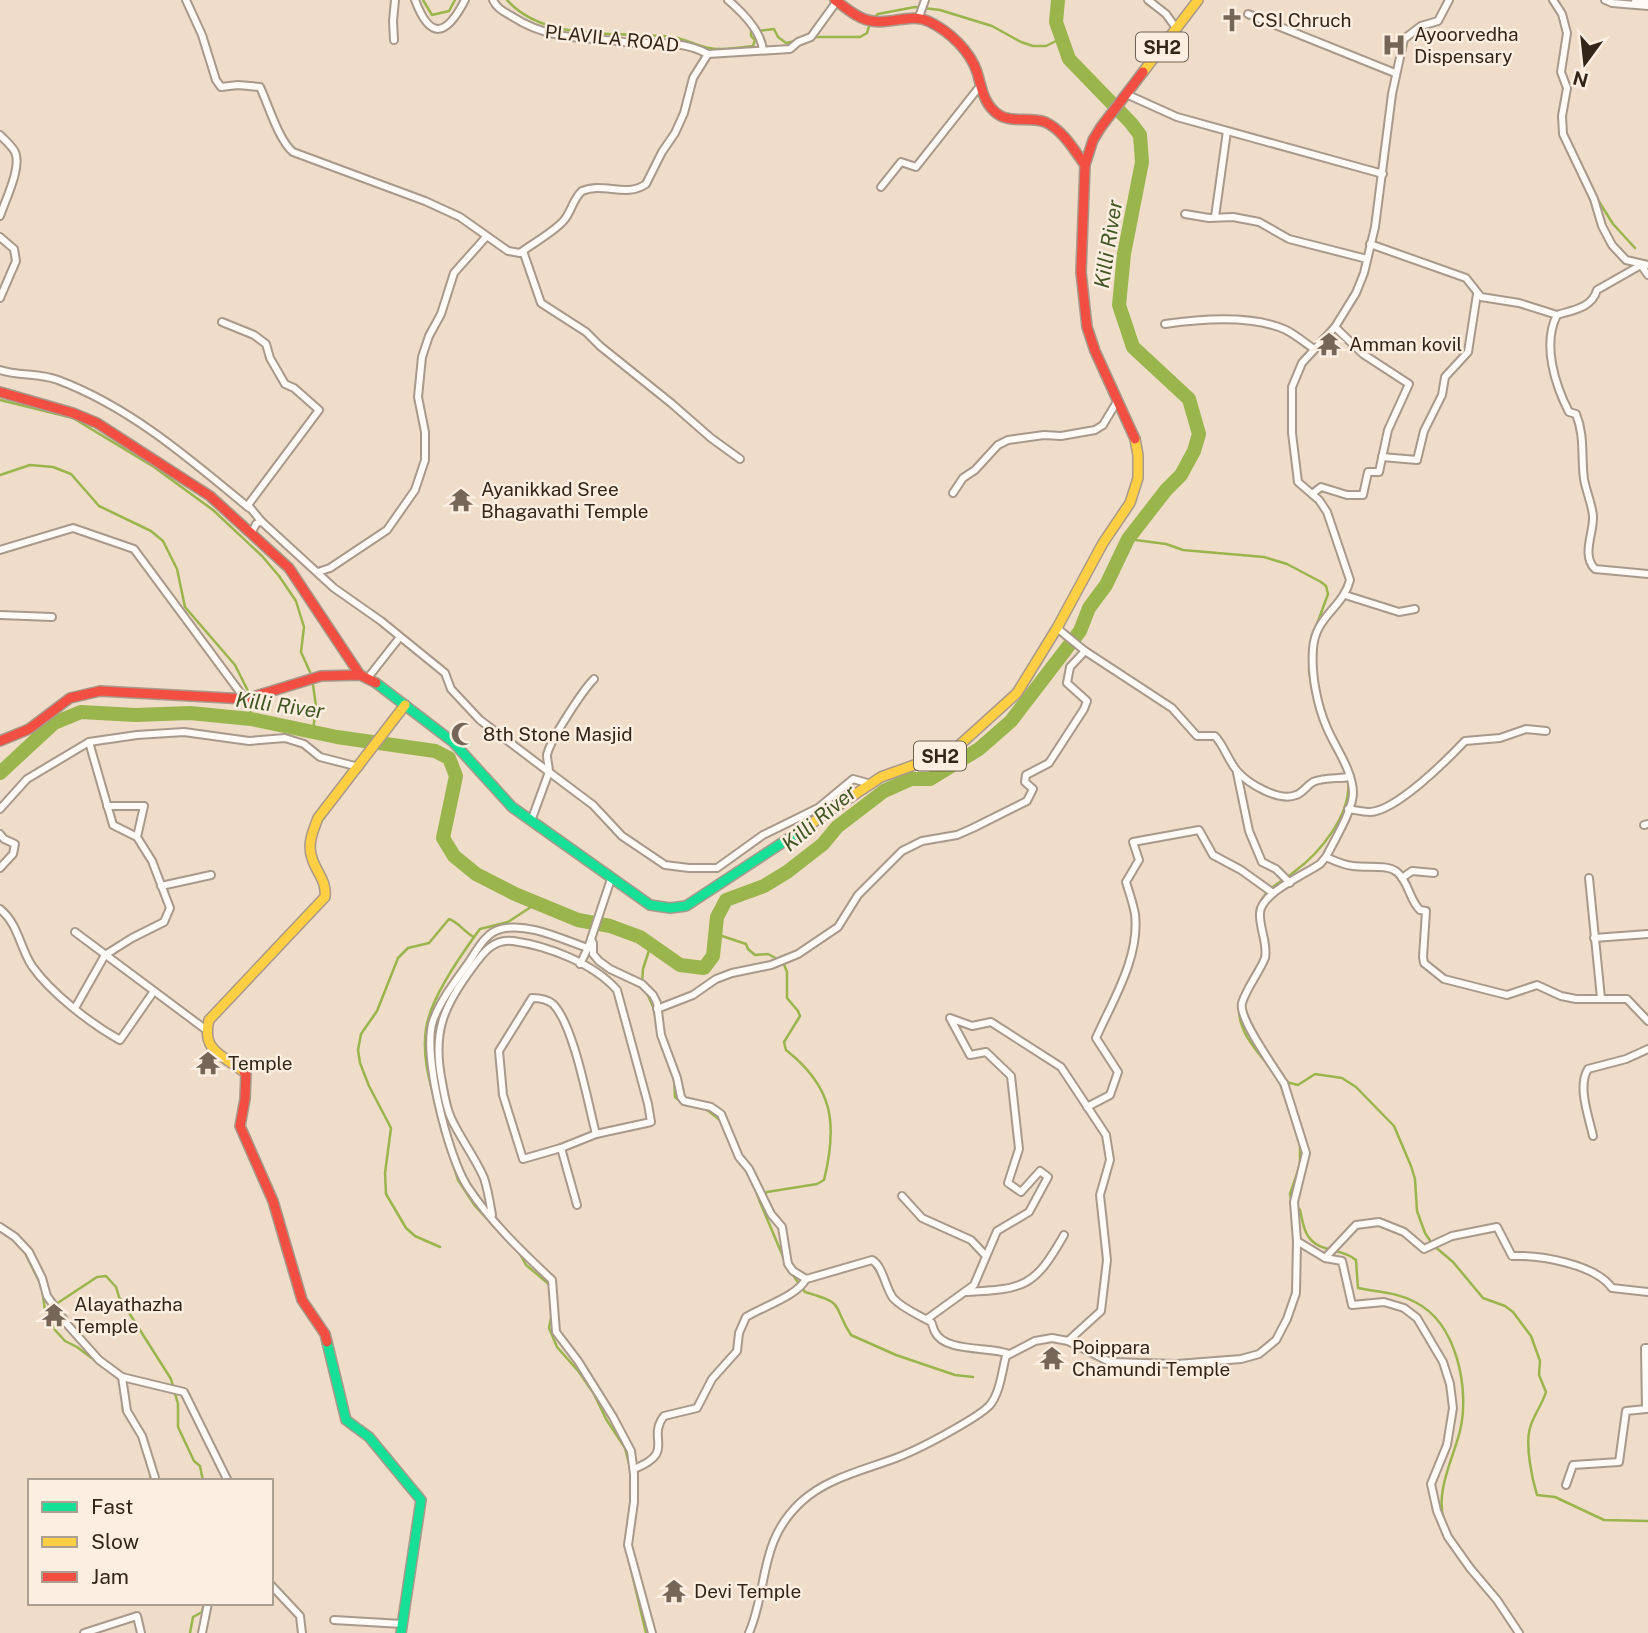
<svg xmlns="http://www.w3.org/2000/svg" width="1648" height="1633" font-family="'Public Sans',sans-serif">
  <style>
    .lines { fill: none; stroke-linecap: round; stroke-linejoin: round }
    .stream { stroke: #99b54c; stroke-width: 2.5 }
    .river { stroke: #99b54c; stroke-width: 14 }
    .street-casing { stroke: #a8998a; stroke-width: 10 }
    .fast-casing { stroke: #a8998a; stroke-width: 12 }
    .slow-casing { stroke: #a8998a; stroke-width: 12 }
    .jam-casing { stroke: #a8998a; stroke-width: 12 }
    .street { stroke: #fdfaf7; stroke-width: 6 }
    .fast { stroke: #16e098; stroke-width: 9 }
    .slow { stroke: #ffcf43; stroke-width: 9 }
    .jam { stroke: #f24e42; stroke-width: 9 }
    .labels { text-anchor: middle; dominant-baseline: central; stroke-width: 5; stroke-linejoin: round; paint-order: stroke }
    .shield { fill: #fceee0; stroke: #6f6255; stroke-width: 2 }
    .shield-label { font-size: 18px; font-weight: bold; fill: #332619 }
    .poi-label { font-size: 19px; fill: #332619; stroke: #fceee0; text-anchor: start }
    .street-label { font-size: 19px; fill: #332619; stroke: #fceee0 }
    .water-label { font-size: 21px; font-style: italic; fill: #425725; stroke: #fceee0 }
  </style>
  <rect width="100%" height="100%" fill="#efdcc9"/>
  <g class="lines">
    <g class="stream">
      <polyline points="423,0 432,15 449,11 455,0"/>
      <path d="M507,0C545,43 621,31 673,37C686,39 696,46 709,48C722,51 739,48 753,46L755,40L751,36V32L774,29L778,37L786,43L796,41"/>
      <polyline points="874,18 878,14 915,7 940,10 992,26 1021,42 1033,46 1046,46 1062,38"/>
      <polyline points="812,37 860,37 867,33 870,23"/>
      <polyline points="1568,138 1577,157"/>
      <polyline points="1595,195 1613,224 1635,248"/>
      <polyline points="0,400 73,418 154,467 213,510 262,556 279,576 296,601 304,627 301,652 310,672"/>
      <polyline points="0,475 30,465 53,467 71,474 99,506 151,531 163,541 177,569 185,607 235,665 248,691"/>
      <polyline points="1128,539 1166,544 1183,550 1264,557 1287,564 1321,582 1326,586 1328,594 1313,635"/>
      <polyline points="1310,652 1309,671 1313,693"/>
      <polyline points="250,705 251,719"/>
      <polyline points="1317,707 1321,720"/>
      <polyline points="1325,730 1336,752"/>
      <polyline points="313,731 316,706 313,685"/>
      <path d="M1259,906C1265,888 1280,883 1294,872C1320,853 1352,814 1348,780"/>
      <path d="M716,934L746,944L748,949L755,955L768,954L783,962L787,972V998L798,1011L800,1016L784,1042L786,1050C833,1087 838,1123 824,1180L817,1184L767,1192L760,1202L784,1259"/>
      <polyline points="1248,982 1257,967"/>
      <polyline points="642,983 643,969 651,944"/>
      <polyline points="646,991 654,1009 658,1034"/>
      <path d="M1239,1005C1237,1029 1254,1048 1269,1066"/>
      <polyline points="674,1077 675,1097 681,1102"/>
      <path d="M1286,1082L1298,1085L1315,1074L1342,1078L1356,1087L1394,1126L1411,1166L1415,1179L1417,1211L1425,1233L1433,1245L1453,1262L1483,1298L1505,1306L1513,1312L1531,1336L1540,1361L1539,1375L1546,1392C1542,1405 1533,1416 1530,1428C1525,1445 1532,1479 1537,1495L1555,1497L1604,1520L1648,1521"/>
      <polyline points="1280,1083 1290,1113"/>
      <path d="M436,1105C429,1080 422,1055 426,1029C430,1000 457,961 474,937"/>
      <polyline points="687,1105 706,1109 721,1121"/>
      <polyline points="450,1155 458,1180 475,1206 520,1254 526,1265 551,1286"/>
      <polyline points="754,1186 760,1202"/>
      <polyline points="1292,1203 1290,1194 1300,1165 1300,1143"/>
      <path d="M1297,1207L1300,1210C1302,1218 1303,1229 1308,1236C1320,1254 1341,1247 1356,1260L1358,1288C1378,1292 1396,1292 1415,1302C1457,1323 1470,1389 1460,1431C1453,1459 1435,1492 1444,1520"/>
      <path d="M440,1247L415,1236L406,1228L386,1194L385,1173L391,1128L369,1086L360,1063L358,1050L361,1034L377,1011L398,958L408,948L429,943L449,919C460,923 464,932 474,937L480,929L508,922L537,903"/>
      <polyline points="24,1251 42,1287 45,1311 55,1330 65,1341 77,1347 118,1378 121,1383"/>
      <path d="M790,1271L805,1292C847,1304 831,1304 851,1335L896,1355L955,1375L973,1377"/>
      <polyline points="47,1310 97,1277 106,1276 116,1287 119,1297 171,1379 178,1404 178,1427 194,1461 200,1466 203,1481"/>
      <polyline points="552,1313 549,1328 557,1347 579,1372 594,1394 606,1419 625,1448 631,1472"/>
      <polyline points="122,1396 123,1411 141,1440"/>
      <polyline points="149,1467 151,1481"/>
      <polyline points="631,1499 625,1544 646,1633"/>
      <polyline points="1448,1530 1455,1542"/>
      <polyline points="271,1577 273,1584"/>
      <polyline points="275,1594 299,1619"/>
      <polyline points="190,1633 193,1617 202,1612 204,1603"/>
    </g>
    <polyline class="river" points="0,773 54,723 81,712 135,715 190,713 251,719 337,737 435,751 449,758 456,776 443,838 454,856 476,874 515,894 578,920 610,926 640,937 680,965 704,968 713,956 717,917 726,900 764,886 787,872 823,844 837,827 884,791 911,779 930,779 979,749 1011,721 1080,631 1089,608 1106,585 1128,539 1166,490 1181,475 1194,451 1199,434 1189,399 1133,347 1119,305 1124,254 1142,162 1140,135 1131,123 1069,59 1056,22 1058,0"/>
    <g class="street-casing">
      <g id="street">
        <path d="M186,0L202,35L216,80L221,87L238,85L260,87C268,104 279,141 293,152L425,201L460,217L508,251L520,253C533,243 556,231 565,219C572,210 573,199 582,191C604,182 626,198 646,184L662,152L675,133L684,113L693,78L708,54"/>
        <path d="M415,0C430,40 446,37 465,0"/>
        <path d="M493,0C497,9 505,12 513,17C542,36 573,38 606,40C617,40 628,44 639,43C664,43 685,42 708,54L790,49L798,42L811,37L837,1"/>
        <path d="M728,0C742,12 761,31 763,50"/>
        <polyline points="1148,0 1166,14 1176,28"/>
        <polyline points="1553,0 1562,14 1567,33 1561,72 1567,88 1562,116 1563,134 1594,199 1602,226 1612,245 1626,260 1648,265"/>
        <polyline points="1605,0 1612,3 1648,6"/>
        <polyline points="1635,2 1648,1"/>
        <polyline points="1248,14 1395,73"/>
        <polyline points="919,17 925,0"/>
        <polyline points="394,40 393,21 395,0"/>
        <polyline points="1126,94 1177,117 1383,174"/>
        <path d="M0,135C5,140 12,146 15,152C22,167 5,201 0,216"/>
        <polyline points="881,187 901,162 916,167 980,86"/>
        <polyline points="1185,214 1209,218 1233,217 1259,222 1289,239 1367,259"/>
        <polyline points="1215,217 1227,131"/>
        <polyline points="0,237 14,249 16,261 0,298"/>
        <path d="M1370,244L1466,278L1481,297L1519,303L1557,315C1542,344 1555,385 1569,412L1576,414C1585,436 1581,457 1584,479C1586,491 1592,504 1593,516C1594,533 1581,555 1595,569L1648,574"/>
        <polyline points="523,251 541,303 586,332 600,346 671,403 711,438 740,459"/>
        <path d="M1557,315C1573,310 1592,308 1597,290L1641,265L1648,275"/>
        <polyline points="222,322 254,335 266,344 270,358 285,384 294,388 319,410 248,505 261,521"/>
        <path d="M1165,324C1200,319 1253,315 1286,330C1296,335 1305,343 1314,349"/>
        <path d="M0,370C19,376 40,373 58,380C130,407 190,459 249,508"/>
        <polyline points="1382,457 1417,460 1424,431 1442,395 1445,377 1468,352 1477,294"/>
        <polyline points="953,493 963,478 975,470 998,445 1008,440 1044,435 1061,436 1095,430 1103,425 1118,400"/>
        <polyline points="1312,494 1321,487 1347,495 1363,495 1368,472 1379,472 1388,430 1409,384 1363,354 1335,327"/>
        <polyline points="252,532 256,524 261,521 334,588 381,621 445,673 451,689 480,720 549,772 531,821"/>
        <polyline points="0,550 73,528 134,549 245,699"/>
        <polyline points="318,572 330,568 387,530 415,490 425,460 425,432 418,397 422,357 429,336 441,314 454,273 486,237"/>
        <polyline points="1345,595 1399,612 1415,609"/>
        <polyline points="0,615 52,617"/>
        <path d="M1057,628L1085,651L1172,708L1197,736H1215C1225,747 1228,761 1238,772C1249,784 1279,802 1296,795C1303,793 1306,786 1313,782C1323,777 1338,779 1350,777"/>
        <polyline points="367,679 400,637"/>
        <path d="M594,679C583,690 550,740 547,755C547,760 549,767 549,772L593,805L622,836L665,865L689,868H717L763,835L818,808L853,779L871,784"/>
        <polyline points="89,742 113,825 137,837"/>
        <polyline points="1237,773 1249,831 1262,862 1276,869 1290,883"/>
        <polyline points="0,809 27,779 89,742 137,735 184,732 249,741 285,738 304,744 320,757 359,767"/>
        <path d="M1348,809C1355,810 1363,812 1370,812C1396,811 1446,761 1465,741L1500,738L1526,729L1546,731"/>
        <polyline points="1644,825 1648,824"/>
        <polyline points="0,834 4,839 15,844 13,854 0,868"/>
        <path d="M1326,857C1335,861 1343,865 1353,866C1366,868 1387,864 1397,872C1409,882 1409,900 1420,910L1426,911L1423,957L1424,963L1444,979L1491,991L1507,995L1537,985L1561,996L1576,999H1627L1648,1021"/>
        <polyline points="1402,878 1412,871 1434,873"/>
        <polyline points="1589,878 1601,998"/>
        <polyline points="161,886 211,875"/>
        <path d="M0,909C18,923 20,948 32,966C51,993 91,1024 120,1040L154,991"/>
        <polyline points="75,932 205,1029"/>
        <polyline points="1594,938 1648,934"/>
        <path d="M591,939L593,943V954L599,961L610,969L642,984L653,995L657,1003L661,1035L677,1078L681,1097L684,1101L711,1107L721,1114L739,1157L749,1169L771,1214L782,1227L788,1264L793,1271L806,1279L810,1278L872,1260C883,1266 885,1287 893,1298C903,1309 919,1315 931,1322C933,1325 933,1329 935,1332C945,1353 991,1346 1009,1354"/>
        <path d="M588,948C563,940 529,922 501,929C486,932 477,950 469,962C456,980 440,1001 433,1021C422,1054 448,1156 467,1186C490,1221 522,1252 552,1280L556,1332L578,1361L613,1417L631,1451L634,1474V1502L628,1545L652,1633"/>
        <polyline points="580,964 588,948 611,879"/>
        <polyline points="75,1008 105,955 132,938 164,922 170,908 152,861 137,837 144,806 107,806"/>
        <polyline points="657,1009 693,995 716,979 732,973 771,965 798,954 838,927 858,895 902,851 922,841 957,835 973,828 1027,801 1033,789 1025,782 1026,775 1049,763 1084,709 1087,701 1067,683 1070,667 1085,651"/>
        <path d="M1283,1082C1274,1067 1238,1018 1242,1003C1247,987 1259,973 1265,958C1268,943 1259,928 1260,913C1261,893 1304,875 1320,864L1326,857C1334,841 1353,810 1353,793C1353,771 1335,747 1327,728C1317,705 1311,674 1313,649C1315,616 1343,608 1350,580L1327,512L1319,500L1298,482L1292,433V387L1302,363L1335,327L1356,293L1364,273L1375,227L1392,94L1404,39L1421,26L1438,21L1449,0"/>
        <path d="M1087,1107L1110,1095L1118,1072L1096,1038C1113,1000 1140,957 1135,914C1133,903 1129,892 1126,882L1139,860L1133,842L1199,830L1213,855L1241,870L1273,893"/>
        <path d="M1593,1136C1589,1117 1577,1087 1588,1069L1626,1059L1648,1049"/>
        <path d="M561,1148L523,1159L503,1095L499,1051L532,998C540,998 547,999 553,1004C574,1025 588,1104 596,1134"/>
        <polyline points="902,1196 922,1218 971,1240 986,1256"/>
        <path d="M492,1215C490,1203 488,1190 484,1178C475,1157 460,1138 451,1118C446,1107 444,1093 442,1082C432,1033 443,1007 472,968C482,954 493,938 513,941C548,946 593,963 617,990L648,1104L651,1122L596,1134L561,1148L577,1205"/>
        <polyline points="0,1227 15,1237 29,1252 42,1278 47,1296 66,1323 99,1360 122,1377 127,1411 142,1436 156,1481"/>
        <path d="M1297,1241L1325,1258L1356,1225L1379,1222L1404,1232L1424,1249L1452,1236L1497,1227L1512,1256C1540,1255 1595,1264 1612,1288L1648,1292"/>
        <polyline points="1325,1258 1342,1261 1352,1305 1384,1302 1404,1308 1417,1318 1443,1362 1450,1384 1453,1408 1447,1445 1431,1484 1437,1511 1448,1537 1470,1568 1497,1600 1519,1633"/>
        <path d="M966,1292C1024,1289 1034,1288 1064,1235"/>
        <polyline points="927,1319 974,1285 997,1231 1029,1212 1048,1177 1040,1171 1021,1192 1008,1183 1019,1149 1011,1076 986,1052 970,1055 950,1018 972,1026 991,1022 1061,1067 1106,1135 1110,1160 1100,1195 1107,1260 1101,1311 1068,1341"/>
        <polyline points="122,1377 184,1392 228,1481"/>
        <path d="M634,1469C677,1452 646,1439 664,1416L697,1408L712,1379L737,1351L739,1333L746,1317C764,1306 797,1296 806,1279"/>
        <polyline points="1566,1485 1573,1465 1619,1462 1626,1411 1646,1409 1645,1348 1648,1348"/>
        <polyline points="271,1585 300,1616 302,1633"/>
        <polyline points="334,1620 402,1624"/>
        <polyline points="84,1633 137,1616 141,1633"/>
        <polyline points="202,1633 208,1603"/>
        <path d="M749,1633C769,1586 758,1542 801,1502C827,1478 864,1470 896,1458C917,1450 939,1438 958,1427C968,1421 981,1414 989,1406C1000,1394 1002,1371 1006,1356L1035,1341L1052,1338L1068,1341L1110,1362L1177,1364L1241,1359L1259,1354L1276,1340L1287,1319L1296,1293L1297,1241L1294,1202L1306,1153L1284,1083"/>
      </g>
    </g>
    <g class="fast-casing">
      <g id="fast">
        <polyline points="376,683 453,742 512,807 650,905 670,908 686,906 797,833"/>
        <polyline points="327,1342 346,1420 369,1437 421,1500 401,1633"/>
      </g>
    </g>
    <g class="slow-casing">
      <g id="slow">
        <polyline points="1143,72 1198,0"/>
        <polyline points="797,833 881,777 953,751 1017,693 1057,628 1103,543 1130,503 1138,478 1138,455 1135,439"/>
        <path d="M244,1072C224,1055 201,1052 209,1020L325,897C327,881 316,872 312,858C307,844 313,831 318,818L405,705"/>
      </g>
    </g>
    <g class="jam-casing">
      <g id="jam">
        <path d="M835,0C846,8 858,19 872,21C892,25 911,12 930,22C950,32 970,51 977,72C981,85 983,101 994,111C1008,125 1028,116 1045,122C1063,130 1074,150 1085,165"/>
        <polyline points="0,392 73,413 97,423 210,496 289,568 360,675"/>
        <polyline points="1135,439 1095,351 1087,327 1081,272 1085,165 1093,140 1101,127 1143,72"/>
        <polyline points="0,741 29,729 70,698 100,691 246,699 321,676 360,675 376,683"/>
        <polyline points="244,1072 246,1074 245,1099 240,1126 273,1201 302,1300 325,1334 327,1342"/>
      </g>
    </g>
    <use href="#street" class="street"/>
    <use href="#fast" class="fast"/>
    <use href="#slow" class="slow"/>
    <use href="#jam" class="jam"/>
  </g>
  <defs>
    <g id="church-bare" transform="scale(1.89)"><path d="M-1.2-6h2.4v3.5h3.3v2.4h-3.3V6h-2.4V-.1h-3.3v-2.4h3.3Z" fill="#756657" stroke="#fceee0" stroke-width="2.5" paint-order="stroke"/></g>
    <g id="hospital-bare" transform="scale(1.89)"><path d="M-5-5h3v3.5h4V-5h3V5h-3V1.5h-4V5h-3Z" fill="#756657" stroke="#fceee0" stroke-width="2.5" paint-order="stroke"/></g>
    <g id="temple-bare" transform="scale(1.89)"><path d="M0-6L5-2H3V0L6.5 2.5H4V6H1.5V3h-3V6H-4V2.5H-6.5L-3 0V-2H-5Z" fill="#756657" stroke="#fceee0" stroke-width="2.5" paint-order="stroke"/></g>
    <g id="mosque-bare" transform="scale(1.89)"><path d="M3.5-4.9A6 6 0 1 0 3.5 4.9A5 5 0 1 1 3.5-4.9Z" fill="#756657" stroke="#fceee0" stroke-width="2.5" paint-order="stroke"/></g>
  </defs>
  <g fill-rule="evenodd">
    <use href="#church-bare" x="1232" y="20"/>
    <use href="#hospital-bare" x="1394" y="45"/>
    <use href="#temple-bare" x="1329" y="344"/>
    <use href="#temple-bare" x="461" y="500"/>
    <use href="#mosque-bare" x="463" y="734"/>
    <use href="#temple-bare" x="208" y="1063"/>
    <use href="#temple-bare" x="54" y="1315"/>
    <use href="#temple-bare" x="1052" y="1358"/>
    <use href="#temple-bare" x="674" y="1591"/>
  </g>
  <g class="labels">
    <g class="shield">
      <rect x="1136" y="32.5" width="52" height="29" rx="5"/>
      <rect x="914" y="741.5" width="52" height="29" rx="5"/>
    </g>
    <g class="shield-label">
      <text x="1162" y="47">SH2</text>
      <text x="940" y="756">SH2</text>
    </g>
    <g class="poi-label">
      <text x="1252" y="20">CSI Chruch</text>
      <text x="1414" y="34">Ayoorvedha<tspan x="1414" dy="22">Dispensary</tspan></text>
      <text x="1349" y="344">Amman kovil</text>
      <text x="481" y="489">Ayanikkad Sree<tspan x="481" dy="22">Bhagavathi Temple</tspan></text>
      <text x="483" y="734">8th Stone Masjid</text>
      <text x="228" y="1063">Temple</text>
      <text x="74" y="1304">Alayathazha<tspan x="74" dy="22">Temple</tspan></text>
      <text x="1072" y="1347">Poippara<tspan x="1072" dy="22">Chamundi Temple</tspan></text>
      <text x="694" y="1591">Devi Temple</text>
    </g>
    <g class="street-label">
      <text transform="translate(612 38) rotate(6)">PLAVILA ROAD</text>
    </g>
    <g class="water-label">
      <text transform="translate(1108 244) rotate(-81)">Killi River</text>
      <text transform="translate(280 705) rotate(8)">Killi River</text>
      <text transform="translate(819 818) rotate(-40)">Killi River</text>
    </g>
  </g>
  <rect x="28" y="1479" width="245" height="126" fill="#fceee0" stroke="#ac9e90" stroke-width="2"/>
  <rect x="42" y="1502" width="35" height="10" fill="#16e098" stroke="#ac9e90" stroke-width="2"/>
  <text x="91" y="1514" font-size="21" fill="#332619">Fast</text>
  <rect x="42" y="1537" width="35" height="10" fill="#ffcf43" stroke="#ac9e90" stroke-width="2"/>
  <text x="91" y="1549" font-size="21" fill="#332619">Slow</text>
  <rect x="42" y="1572" width="35" height="10" fill="#f24e42" stroke="#ac9e90" stroke-width="2"/>
  <text x="91" y="1584" font-size="21" fill="#332619">Jam</text>
  <g transform="translate(1585 63) rotate(195)" stroke="#fceee0" stroke-width="5" paint-order="stroke">
  <path d="M0-5L12 26L0 18L-12 26Z" fill="#332619"/>
  <text y="-10" font-size="19" font-weight="bold" text-anchor="middle" fill="#332619">N</text>
  </g>
</svg>
